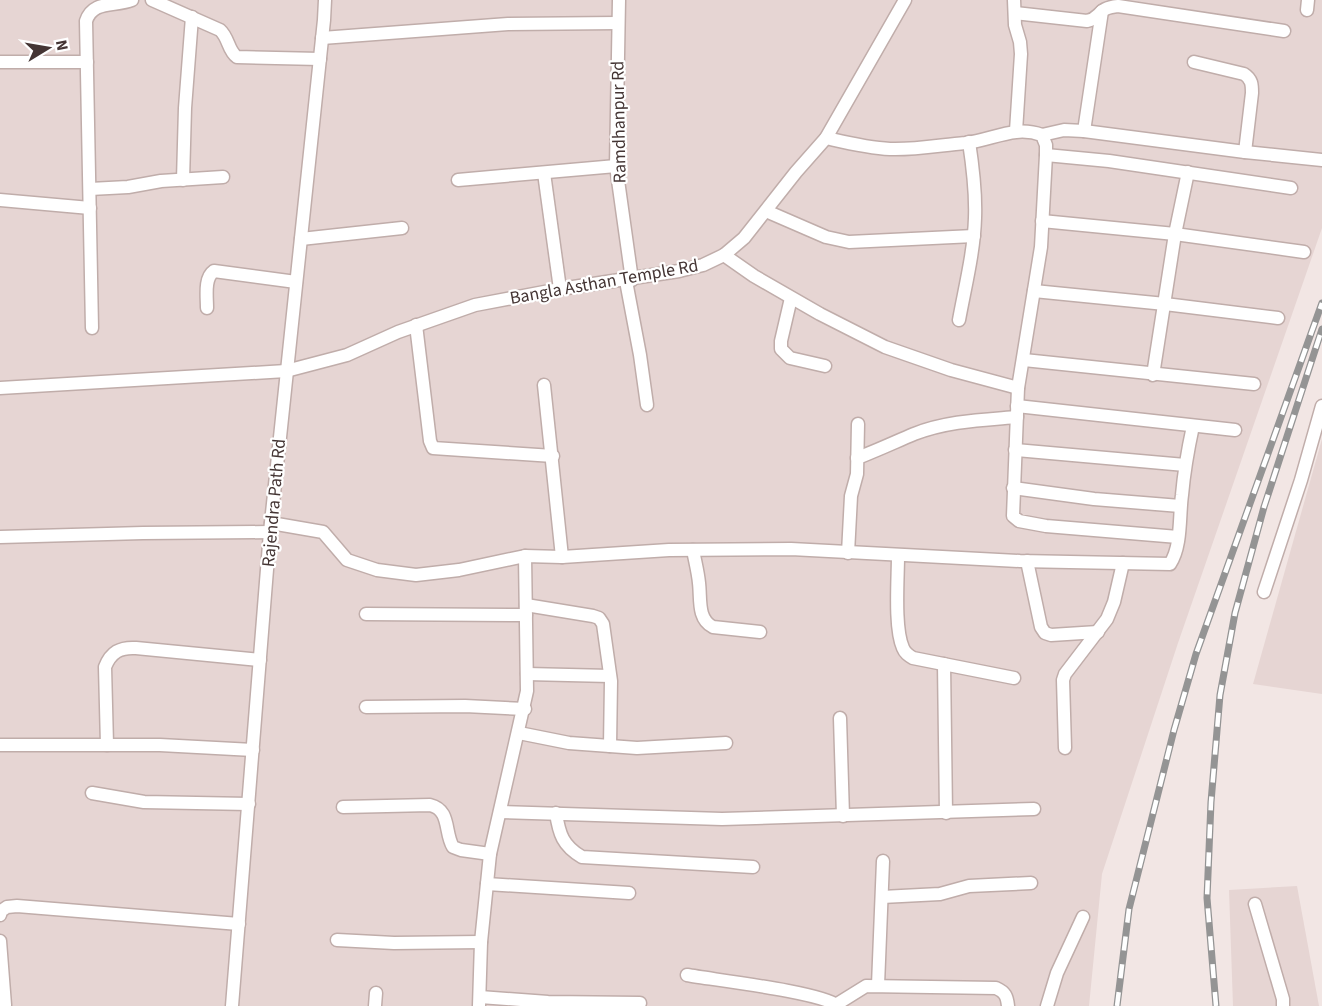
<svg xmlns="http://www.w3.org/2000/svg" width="1322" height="1006" font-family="'Source Sans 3',sans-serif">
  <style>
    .residential { fill: #e6d5d3 }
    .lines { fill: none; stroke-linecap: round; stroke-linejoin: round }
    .street-casing { stroke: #c0adaa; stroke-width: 15 }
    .street { stroke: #fff; stroke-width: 12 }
    .rail-casing { stroke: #949494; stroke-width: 7 }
    .rail { stroke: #fff; stroke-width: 4.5; stroke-dasharray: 14; stroke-linecap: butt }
    .labels { text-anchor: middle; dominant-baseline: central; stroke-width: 4.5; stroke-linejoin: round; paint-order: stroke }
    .street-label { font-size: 18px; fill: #443534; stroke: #fff }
  </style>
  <rect width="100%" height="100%" fill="#f2e6e4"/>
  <g class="residential">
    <polygon points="0,0 1322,0 1322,228 1178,643 1102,874 1089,1006 0,1006"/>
    <polygon points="1322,439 1322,694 1253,684"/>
    <polygon points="1297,886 1319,1006 1233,1006 1229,890"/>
  </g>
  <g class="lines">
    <g class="street-casing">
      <g id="street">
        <path d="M152,0L220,30C229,38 228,51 237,57L320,59"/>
        <polyline points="619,0 616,166 632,280"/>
        <polyline points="1014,0 1015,25 1020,42 1021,54 1016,131"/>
        <polyline points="1307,10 1308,0"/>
        <path d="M1015,13L1087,21C1102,18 1096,8 1118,6L1284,31"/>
        <polyline points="322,38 508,24 618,23"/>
        <polyline points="0,62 87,62"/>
        <path d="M1194,62L1244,74C1252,79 1252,85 1252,93L1245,152"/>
        <polyline points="1084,131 1102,11"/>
        <polyline points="1042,135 1064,130 1084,131 1245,152 1322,160"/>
        <path d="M826,138C848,143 868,148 890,149C915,150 941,145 965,143C993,140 1014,125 1042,135L1046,145V155L1041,247L1018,388L1013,516L1019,521L1046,526L1178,537"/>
        <polyline points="1046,155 1109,161 1291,188"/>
        <polyline points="544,173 560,289"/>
        <polyline points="183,180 185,108 192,17"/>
        <polyline points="458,180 616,166"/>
        <polyline points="90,189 128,187 161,181 223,177"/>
        <polyline points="0,200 90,208"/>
        <polyline points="766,211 826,237 849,242 974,236"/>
        <polyline points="1042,221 1175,234 1304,252"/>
        <polyline points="301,239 402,228"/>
        <polyline points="724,255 754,276 820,314 885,347 951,370 1018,388"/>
        <polyline points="626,281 640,355 647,405"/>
        <polyline points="1034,291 1165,304 1278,318"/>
        <polyline points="791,298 781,341 781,349 790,358 825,366"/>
        <path d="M207,308C207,296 204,278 214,271L296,282"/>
        <path d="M959,320C965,287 974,252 975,218C976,192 973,168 969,142"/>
        <polyline points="416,325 430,441 433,448 553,456"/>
        <path d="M92,328L86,21C93,0 114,7 132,0"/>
        <polyline points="1024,360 1254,384"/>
        <polyline points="1153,375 1175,234 1188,172"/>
        <polyline points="544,385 562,557"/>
        <polyline points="0,388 286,371 347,355 398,332 475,305 560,289 679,271 703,265 724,255 744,238 796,172 826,138 905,0"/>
        <polyline points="1017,406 1235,430"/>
        <polyline points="1015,450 1185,465"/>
        <path d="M857,458C876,451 895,442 914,434C947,421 982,420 1017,417"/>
        <polyline points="1013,488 1094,499 1180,506"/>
        <path d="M271,523L323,532L347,560L377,570L416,575L459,570L525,556L562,557L669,550L791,549L1020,561L1170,564C1182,546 1179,516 1182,495C1184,472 1188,449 1193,426"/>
        <polyline points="0,537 143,533 270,532"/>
        <path d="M693,550C695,561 698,572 699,583C701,599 697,619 713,627L760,632"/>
        <polyline points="848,553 851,496 857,474 858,424"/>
        <path d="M898,556C898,579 894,628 903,648C905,653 908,655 913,658L1014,678"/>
        <polyline points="1027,561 1041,627 1045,633 1051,635 1098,632"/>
        <polyline points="1264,592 1301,480 1322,406"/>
        <polyline points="526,605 593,616 599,618 603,624 611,681 610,746"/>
        <polyline points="366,614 526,615"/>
        <polyline points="944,664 946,813"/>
        <polyline points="527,674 610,676"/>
        <polyline points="366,707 465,706 525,709"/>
        <polyline points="840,718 843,816"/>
        <polyline points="519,733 569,743 637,748 726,743"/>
        <polyline points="0,745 160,745 253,750"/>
        <path d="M107,745L105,667C111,652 120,647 136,648L260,660"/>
        <polyline points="1065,748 1063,680 1065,674 1107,619 1114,602 1123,563"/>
        <polyline points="92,793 144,802 249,804"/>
        <path d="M343,807L430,805C451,810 444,832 453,847L461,850L490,854"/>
        <polyline points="500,812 722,819 1034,809"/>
        <path d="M556,813C559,834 563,846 582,857L753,867"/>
        <polyline points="487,884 629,893"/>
        <polyline points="882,897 940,894 969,886 1031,883"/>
        <polyline points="1255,904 1283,999 1283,1006"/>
        <polyline points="0,915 1,911 7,907 17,906 239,924"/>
        <polyline points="337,940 394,943 481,942"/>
        <polyline points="0,941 5,1005"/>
        <path d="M687,975C715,980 821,992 838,1006"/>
        <polyline points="878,985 883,861"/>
        <polyline points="480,997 548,1002 640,1003"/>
        <path d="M837,1004L866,986L996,988C1005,992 1007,996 1008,1006"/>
        <polyline points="232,1006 270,532 324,20 325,0"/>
        <polyline points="375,1006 376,993"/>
        <polyline points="479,1006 481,942 490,854 527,691 525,556"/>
        <polyline points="1047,1006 1057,973 1083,917"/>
      </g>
    </g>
    <use href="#street" class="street"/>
    <g class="rail-casing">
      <g id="rail">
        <polyline points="1117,1006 1129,909 1174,730 1196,654 1322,303"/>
        <polyline points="1216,1006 1207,898 1211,802 1220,695 1235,613 1264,507 1322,329"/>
      </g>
    </g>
    <use href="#rail" class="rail"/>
  </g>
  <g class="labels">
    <g class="street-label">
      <text transform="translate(619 122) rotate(-91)">Ramdhanpur Rd</text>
      <text transform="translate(604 282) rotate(-10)">Bangla Asthan Temple Rd</text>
      <text transform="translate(274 503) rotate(-85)">Rajendra Path Rd</text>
    </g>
  </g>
  <g transform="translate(48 48) rotate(79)" stroke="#ffffff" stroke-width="4.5" paint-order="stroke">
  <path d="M0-4.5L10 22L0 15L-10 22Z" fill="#443534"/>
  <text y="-9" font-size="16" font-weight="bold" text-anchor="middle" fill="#443534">N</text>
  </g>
</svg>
